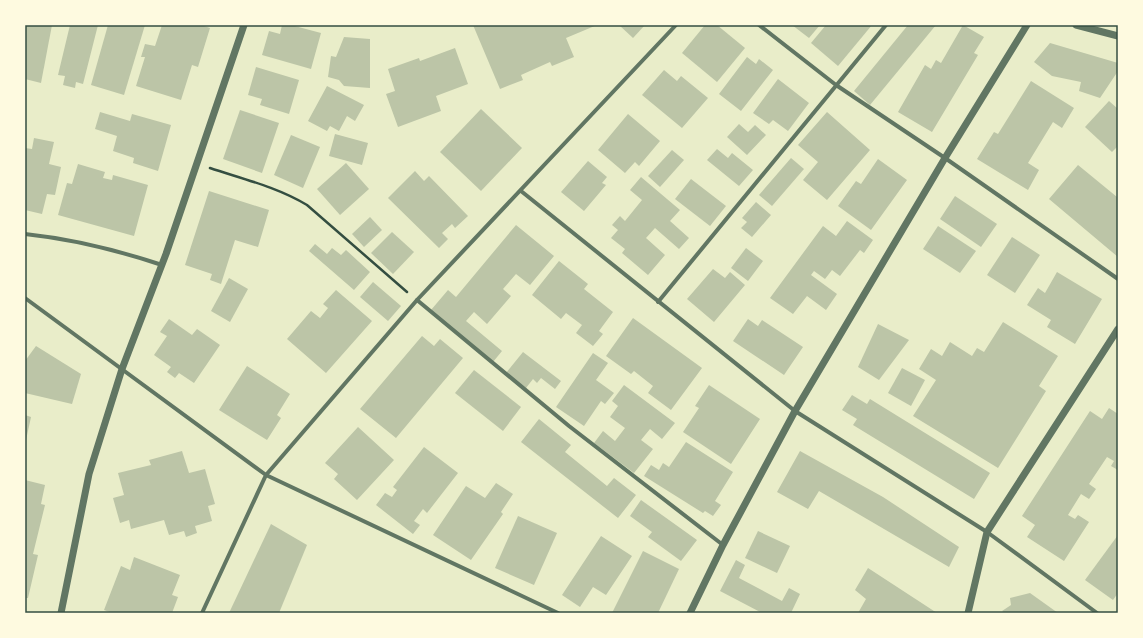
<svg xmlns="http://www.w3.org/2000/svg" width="1143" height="638" font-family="'Alegreya Sans',sans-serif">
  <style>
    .building { fill: #bcc5a7 }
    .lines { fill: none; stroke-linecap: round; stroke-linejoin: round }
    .path { stroke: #344e41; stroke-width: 2.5 }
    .minor { stroke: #617663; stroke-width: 4 }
    .tertiary { stroke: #617663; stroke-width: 7 }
    .neatline { fill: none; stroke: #344e41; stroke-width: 1.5 }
  </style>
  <rect width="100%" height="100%" fill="#e9edc9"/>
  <g class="building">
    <polygon points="25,25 52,25 41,83 25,79"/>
    <polygon points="70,25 98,25 83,84 76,82 75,88 63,85 65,76 58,75"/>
    <polygon points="108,25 145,25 124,95 91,85"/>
    <polygon points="162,25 201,25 210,28 198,67 192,65 181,100 136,86 145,57 141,57 145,44 155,46"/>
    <polygon points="282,25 291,25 321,33 311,69 262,55 269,31 280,34"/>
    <polygon points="473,25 597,25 566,38 574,57 552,66 550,62 521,75 523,80 500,89"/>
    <polygon points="619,25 645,25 633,38"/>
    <polygon points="705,25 717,25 745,48 717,82 682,53"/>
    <polygon points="792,25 820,25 809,38"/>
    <polygon points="826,25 872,25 838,66 811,43"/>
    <polygon points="908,25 936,25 870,105 854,91"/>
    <polygon points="963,25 984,37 974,53 978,55 932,132 898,112 925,65 931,69 936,60 941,63"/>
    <polygon points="344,37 370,39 370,88 344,86 339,80 328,77 331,56 336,57"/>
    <polygon points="1050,43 1118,63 1118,71 1100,98 1079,91 1081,82 1052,76 1034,62"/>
    <polygon points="455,48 468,84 436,96 441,111 398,127 386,94 395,91 388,69 419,58 420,61"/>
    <polygon points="747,57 756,64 759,59 773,70 741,111 719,94"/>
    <polygon points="256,67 299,80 289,114 260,105 262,99 248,95"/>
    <polygon points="664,70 677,81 681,76 708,98 682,128 642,95"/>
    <polygon points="778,79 809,103 788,131 773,120 769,124 753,113"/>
    <polygon points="1031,81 1074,108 1062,128 1053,122 1028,163 1039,170 1028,190 977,159 994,132 998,134"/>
    <polygon points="327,86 364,105 355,121 347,116 339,131 330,126 327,131 308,121"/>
    <polygon points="1109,101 1118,109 1118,146 1112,152 1085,127"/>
    <polygon points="481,109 522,148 481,191 440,152"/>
    <polygon points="240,110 279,123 262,173 223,159"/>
    <polygon points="100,112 130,121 132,114 171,125 158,171 133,163 134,158 113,151 117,136 95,129"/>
    <polygon points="827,112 870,150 827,200 803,180 818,162 798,145"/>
    <polygon points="628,114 660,141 639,166 635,162 625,173 598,150"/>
    <polygon points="739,124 748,132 755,125 766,135 747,155 727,137"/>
    <polygon points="335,134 368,143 362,165 329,156"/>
    <polygon points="291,135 320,147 303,188 274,175"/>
    <polygon points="34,138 54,142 49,164 61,167 55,195 47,194 42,214 25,210 25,148 32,149"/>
    <polygon points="717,149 728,158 732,153 753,170 739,186 707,160"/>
    <polygon points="672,150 684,160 660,187 648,176"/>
    <polygon points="791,158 804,169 772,206 759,195"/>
    <polygon points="878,159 907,180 871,230 838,206 856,181 861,184"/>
    <polygon points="588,161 607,177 602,183 606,185 584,211 561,192"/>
    <polygon points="346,163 369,189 340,215 317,189"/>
    <polygon points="78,164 105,172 103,178 112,180 113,175 148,185 134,236 58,215 67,183 72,184"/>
    <polygon points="1078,165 1117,197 1118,196 1118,257 1049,199"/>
    <polygon points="415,171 424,181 429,176 468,216 455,228 452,224 442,233 448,239 439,248 388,198"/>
    <polygon points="641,177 680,210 670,221 689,238 679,249 655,228 646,238 665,255 648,275 622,253 625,249 611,238 618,230 612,225 620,216 625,221 642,200 630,190"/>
    <polygon points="691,179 726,206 710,226 675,199"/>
    <polygon points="209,191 269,210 258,247 235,240 221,284 210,280 212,274 185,265"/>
    <polygon points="955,196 997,224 981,247 940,219"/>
    <polygon points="756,202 771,215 752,237 741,228 747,222 742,218"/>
    <polygon points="370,217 382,230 364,247 352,234"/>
    <polygon points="847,221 873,240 864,253 860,250 840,276 832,270 825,279 814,271 811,275 837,294 826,310 807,296 793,314 770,298 823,226 836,236"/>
    <polygon points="516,225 554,256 530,285 516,274 503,289 511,296 487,324 474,312 466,321 502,351 493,362 431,310 448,290 456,297"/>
    <polygon points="938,226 976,251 960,273 923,249"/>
    <polygon points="392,232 414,252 393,274 371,253"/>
    <polygon points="1012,237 1040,255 1015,293 987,275"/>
    <polygon points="315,244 327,254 332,248 341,255 346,250 370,272 354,290 309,251"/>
    <polygon points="746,248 763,261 748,281 731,268"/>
    <polygon points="559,261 588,284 584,289 613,312 599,331 603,334 593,346 576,333 582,325 566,313 561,319 532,295"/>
    <polygon points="713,269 725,278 730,272 745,285 714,322 687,299"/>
    <polygon points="1057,272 1102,299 1075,344 1047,327 1051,320 1027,305 1038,288 1045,293"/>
    <polygon points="229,278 248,289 230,322 211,311"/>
    <polygon points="373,282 401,306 388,321 360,297"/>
    <polygon points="336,290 372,321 326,373 287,339 311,311 320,318 328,308 323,304"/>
    <polygon points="633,318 702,368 671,410 648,393 653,386 634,371 631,374 606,356"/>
    <polygon points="169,319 192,335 197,329 220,345 194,383 179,373 175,378 167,372 171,367 154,355 167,336 160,332"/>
    <polygon points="748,319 758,326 762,320 803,347 784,375 733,341"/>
    <polygon points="1003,322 1058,356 1039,386 1046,391 998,468 913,416 936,380 919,369 931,349 942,356 950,342 972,356 977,348 984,352"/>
    <polygon points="878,324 909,340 879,380 858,367"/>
    <polygon points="422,336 434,346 440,339 463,358 396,438 360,409"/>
    <polygon points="36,346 81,374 72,404 25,393 25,361"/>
    <polygon points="523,352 561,381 555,389 541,378 537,383 533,379 526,388 506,373"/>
    <polygon points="593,353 608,363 596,380 614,393 605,404 601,401 584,426 556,407"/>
    <polygon points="247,366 290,394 277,415 281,418 267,440 219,410"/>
    <polygon points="902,368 925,380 911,406 888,393"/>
    <polygon points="474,370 521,407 503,431 455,393"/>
    <polygon points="624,385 675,423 662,439 650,429 641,440 653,449 634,473 594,443 603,431 615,441 625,428 610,417 618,406 612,401"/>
    <polygon points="709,385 760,419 731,464 683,432 699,408 695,406"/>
    <polygon points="852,395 867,404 870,399 990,473 974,499 853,425 857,419 842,410"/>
    <polygon points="1109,408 1118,414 1118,470 1111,466 1114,461 1107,457 1089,484 1096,489 1089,499 1081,494 1068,515 1075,519 1078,515 1089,522 1064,561 1027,537 1035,525 1022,516 1090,411 1102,419"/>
    <polygon points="25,415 31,417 26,440 25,440"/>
    <polygon points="539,419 571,445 565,452 607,486 614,478 636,495 618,518 521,442"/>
    <polygon points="358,427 394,460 357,500 334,479 338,474 325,463"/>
    <polygon points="686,442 733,472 715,501 721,505 713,516 705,511 703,513 644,476 651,465 659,470 663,463 669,467"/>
    <polygon points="424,447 458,473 427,513 423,509 414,521 420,525 413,534 376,505 385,493 392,497 397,490 393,487"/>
    <polygon points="182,451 189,473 205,469 215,504 208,506 212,521 195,526 197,533 186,537 184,531 169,535 164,520 131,529 129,520 120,523 113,498 124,495 118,473 151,465 149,460"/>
    <polygon points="800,451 883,497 959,547 949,567 819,491 808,509 777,492"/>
    <polygon points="25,480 45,485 41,504 45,505 33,554 38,555 28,598 25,598"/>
    <polygon points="496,483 513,494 501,512 503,514 471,560 433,535 466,486 485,498"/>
    <polygon points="641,500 697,540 681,561 648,537 652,532 630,516"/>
    <polygon points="518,516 557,533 534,585 495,568"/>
    <polygon points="271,524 307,545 279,613 229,613"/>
    <polygon points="758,531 790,546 777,573 745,558"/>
    <polygon points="1118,535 1118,593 1113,600 1085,580"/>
    <polygon points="601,536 632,556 606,595 593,587 580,607 562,595"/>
    <polygon points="643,551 679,569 658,613 612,613"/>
    <polygon points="134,557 180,575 172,595 178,597 172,613 112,613 104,610 121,566 130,570"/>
    <polygon points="736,560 745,565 739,578 782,601 789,588 800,594 791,613 762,613 720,591"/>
    <polygon points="868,568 937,613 858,613 866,599 855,590"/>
    <polygon points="1030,593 1058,613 1005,613 1002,611 1011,605 1010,598"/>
  </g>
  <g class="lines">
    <path class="path" d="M210,168C243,179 277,187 307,205L407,292"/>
    <g class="minor">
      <polyline points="759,25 836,85 945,158 1118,279"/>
      <polyline points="521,191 795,411 987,532 1097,613"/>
      <path d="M25,234C72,239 117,250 162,265"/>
      <polyline points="25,298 266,475 558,613"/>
      <polyline points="417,300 569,426 723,545"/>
      <polyline points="658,302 886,25"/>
      <polyline points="202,613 266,475 417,300 676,25"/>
    </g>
    <g class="tertiary">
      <polyline points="1076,25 1118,36"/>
      <polyline points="61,613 89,474 122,369 166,254 244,25"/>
      <polyline points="690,613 723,545 795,411 945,158 1027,25"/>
      <polyline points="968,613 987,532 1118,329"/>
    </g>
  </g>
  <rect width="1143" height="638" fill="none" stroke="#fefae0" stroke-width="52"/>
  <rect x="26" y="26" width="1091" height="586" class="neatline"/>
</svg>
